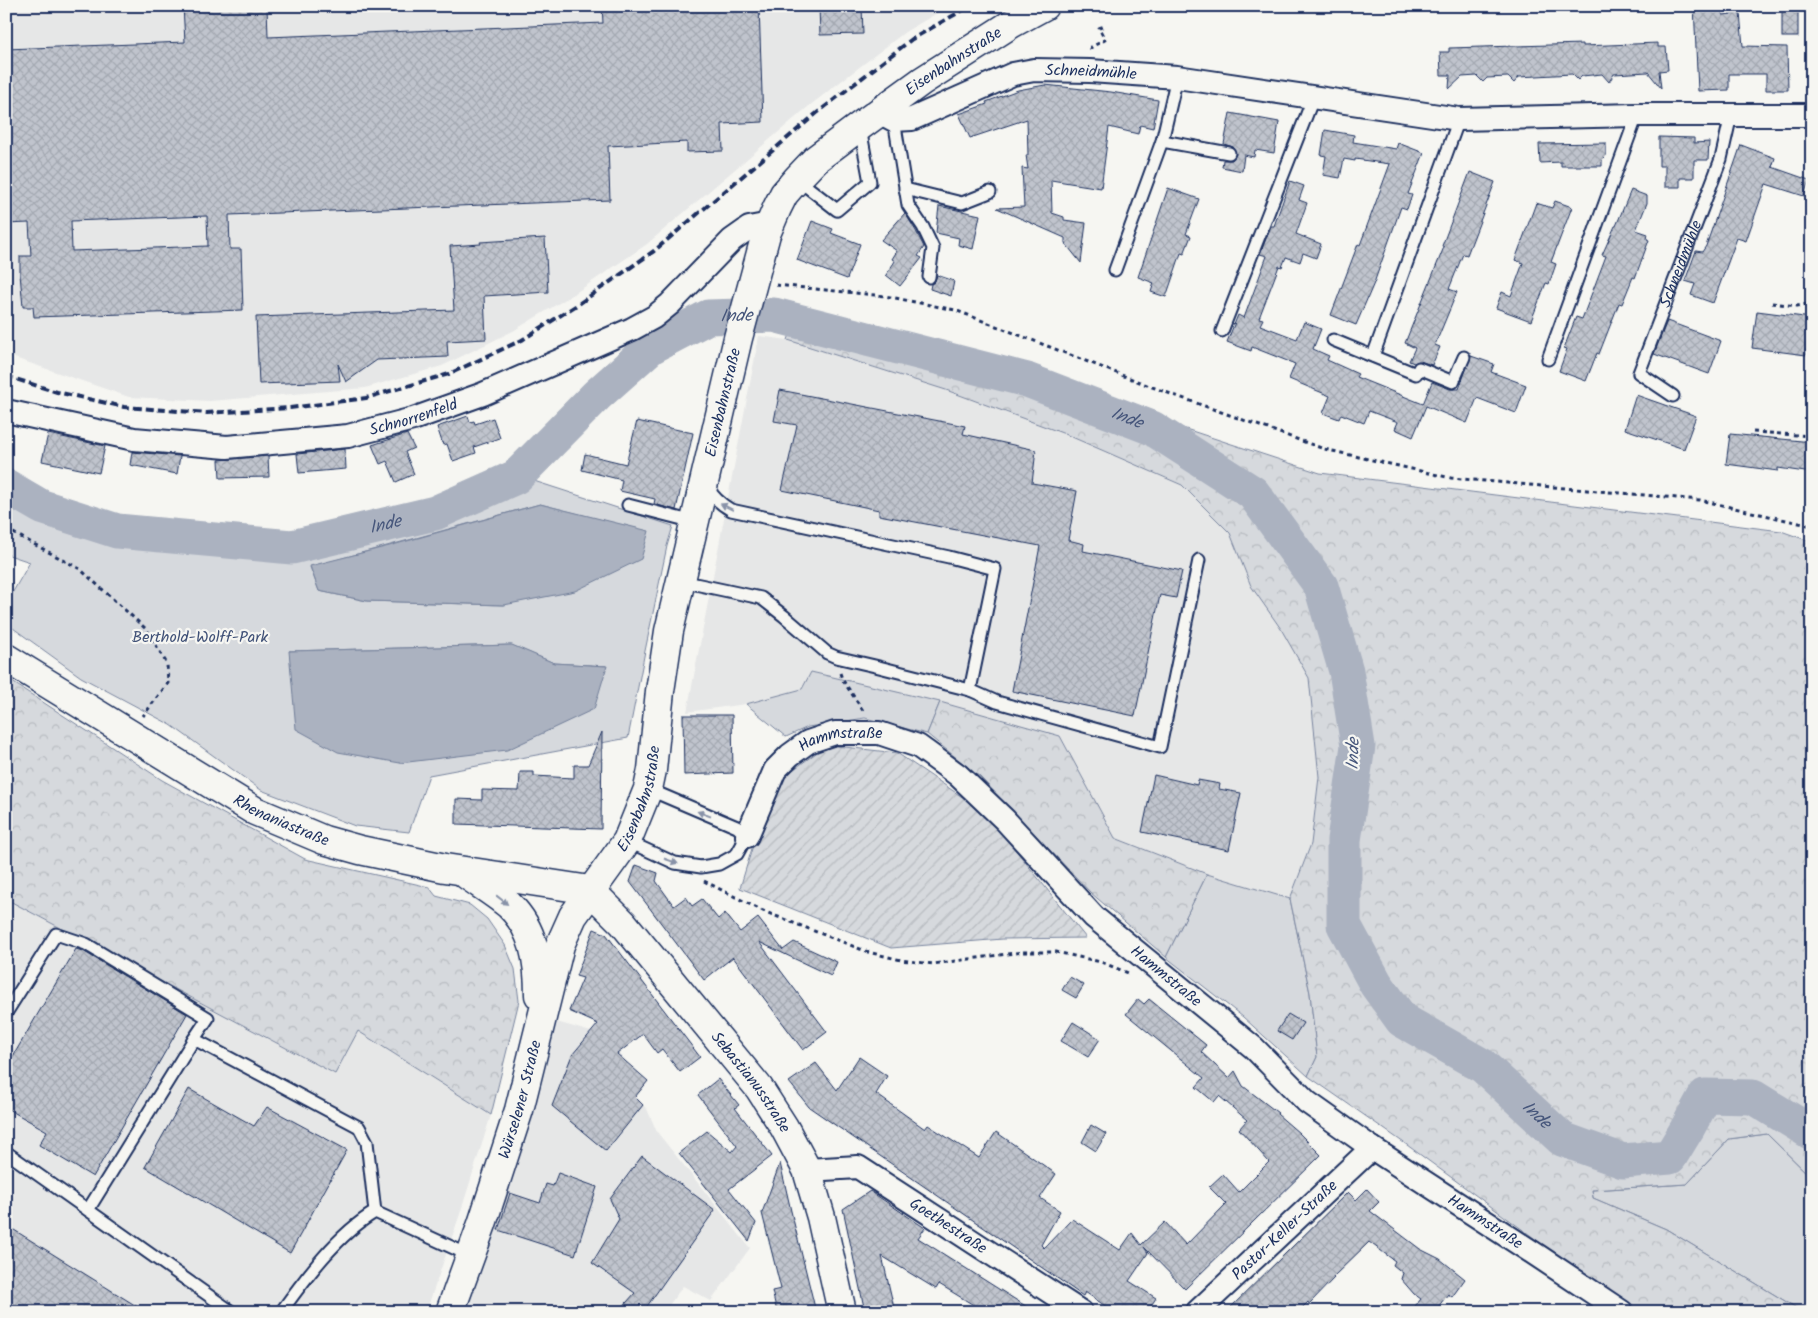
<svg xmlns="http://www.w3.org/2000/svg" width="1818" height="1318" font-family="Kalam,sans-serif">
  <style>
    .built { fill: #e6e7e7 }
    .green { fill: #d6d9dd; stroke: #78849e; fill-rule: evenodd }
    .forest { fill: url(#forest-crowns); stroke: #78849e }
    .garden { fill: url(#garden-furrows); stroke: #78849e }
    .water { fill: #abb2c0; stroke: #717e99 }
    .lines { fill: none; stroke-linecap: round; stroke-linejoin: round }
    .river { stroke: #abb2c0; stroke-width: 35 }
    .building { fill: url(#building-cross-hatch); stroke: #1b2f5e; fill-rule: evenodd }
    .lane-casing { stroke: #1b2f5e; stroke-width: 15 }
    .street-casing { stroke: #1b2f5e; stroke-width: 26 }
    .secondary-casing { stroke: #1b2f5e; stroke-width: 31 }
    .path { stroke: #1b2f5e; stroke-width: 3; stroke-dasharray: 4 4; stroke-linecap: butt }
    .lane { stroke: #f6f6f2; stroke-width: 11 }
    .street { stroke: #f6f6f2; stroke-width: 22 }
    .secondary { stroke: #f6f6f2; stroke-width: 28 }
    .rail { stroke: #1b2f5e; stroke-width: 4; stroke-dasharray: 8 4; stroke-linecap: butt }
    .oneway { fill: #8892a8 }
    .labels { text-anchor: middle; dominant-baseline: central; stroke-width: 4.5; stroke-linejoin: round; paint-order: stroke }
    .street-label { font-size: 16px; fill: #1b2f5e; stroke: #f6f6f2 }
    .park-label { font-size: 16px; fill: #405177; stroke: #f6f6f2 }
    .water-label { font-size: 18px; font-style: italic; fill: #46567b; stroke: #f6f6f2 }
  </style>
  <defs>
    <pattern id="forest-crowns" width="20" height="18" patternUnits="userSpaceOnUse" patternTransform="scale(1.25)"><rect width="20" height="18" fill="#d6d9dd"/><path d="M2 6a3 3 0 1 1 6 0M12 15a3 3 0 1 1 6 0" fill="none" stroke="#b7bbc0"/></pattern>
    <pattern id="garden-furrows" width="10" height="10" patternUnits="userSpaceOnUse" patternTransform="scale(1.25)"><rect width="10" height="10" fill="#d6d9dd"/><path d="M-1 1l2-2M0 10L10 0M9 11l2-2" fill="none" stroke="#b7bbc0"/></pattern>
    <pattern id="building-cross-hatch" width="8" height="8" patternUnits="userSpaceOnUse" patternTransform="scale(1.25)"><rect width="8" height="8" fill="#c0c4cd"/><path d="M0 0l8 8M0 8l8-8" fill="none" stroke="#a4a9b2"/></pattern>
  </defs>
  <rect width="100%" height="100%" fill="#f6f6f2"/>
  <filter id="ink" filterUnits="userSpaceOnUse"><feTurbulence type="fractalNoise" baseFrequency=".02" numOctaves="2"/><feDisplacementMap in="SourceGraphic" scale="10" xChannelSelector="R" yChannelSelector="G"/><feConvolveMatrix kernelMatrix="1 2 1 2 8 2 1 2 1" color-interpolation-filters="sRGB"/></filter>
  <g filter="url(#ink)">
    <g class="built">
      <polygon points="6,6 949,6 905,32 809,106 647,244 574,294 513,331 442,366 365,388 210,401 129,397 6,355"/>
      <polygon points="759,336 788,340 946,390 1065,434 1182,485 1230,533 1251,586 1281,629 1309,678 1319,777 1311,844 1290,899 1207,874 1115,838 1060,736 940,702 811,672 802,689 746,704 687,712"/>
      <polygon points="6,899 334,1074 358,1030 491,1115 460,1214 426,1312 6,1312"/>
      <polygon points="557,1022 591,1032 624,1058 627,1063 625,1065 635,1097 647,1109 657,1132 750,1248 711,1301 683,1286 664,1312 457,1312"/>
    </g>
    <g class="green">
      <path d="M534,481L673,526L667,546L645,651L628,738L429,775L409,832L355,826L261,790L171,725L81,677L6,623V604L30,562L6,554V503L71,528L150,543L287,554L339,546L419,525ZM540,504L649,532L504,605L367,601L319,591L310,567ZM511,645L554,663L606,666L289,651Z"/>
      <polygon points="811,672 940,702 927,734 865,718 808,727 786,737 746,704 802,689"/>
      <polygon points="1207,874 1290,899 1310,993 1317,1057 1308,1076 1243,1017 1166,957"/>
      <polygon points="1767,1134 1812,1178 1812,1312 1803,1312 1666,1229 1593,1198 1592,1190 1687,1184 1729,1139"/>
    </g>
    <g class="forest">
      <polygon points="798,312 863,333 1030,378 1320,473 1781,531 1812,542 1812,1178 1767,1134 1729,1139 1687,1184 1592,1190 1593,1198 1666,1229 1803,1312 1635,1312 1407,1145 1308,1076 1317,1057 1310,993 1290,899 1311,844 1319,777 1309,678 1281,629 1251,586 1230,533 1182,485 1065,434 946,390 788,340"/>
      <polygon points="6,678 162,780 305,859 429,887 436,896 470,905 487,919 505,945 515,969 519,1001 491,1115 358,1031 335,1074 6,899"/>
      <polygon points="940,702 1060,736 1115,838 1207,874 1166,957 1091,893 980,777 927,734"/>
    </g>
    <polygon class="garden" points="827,745 897,753 986,813 1086,938 1003,939 891,948 740,888 771,786"/>
    <g class="water">
      <polygon points="540,504 649,531 641,559 575,591 504,605 367,601 319,591 310,566 389,546"/>
      <polygon points="512,645 554,663 607,666 594,709 507,750 400,763 338,752 296,729 289,651"/>
    </g>
    <g class="lines">
      <path class="river" id="s1" d="M6,486L42,507L117,531L292,547L435,513L516,477L597,395L651,347L708,317L774,315L1027,380L1152,428L1253,493L1321,586L1346,671L1358,746L1344,840V925L1376,984L1402,1020L1483,1066L1562,1139L1623,1161L1670,1157L1687,1129L1705,1096L1753,1097L1812,1133"/>
    </g>
    <g class="building">
      <path d="M183,6H267L268,37L603,23L602,6H759L763,122L722,124L723,151L687,152V142L608,146L610,200L229,215L230,249H241L243,310L34,317L33,307H23L20,274V256H31L29,223L6,224V49L185,42ZM207,216L208,246L72,251L71,221Z"/>
      <polygon points="819,6 862,6 863,34 820,35"/>
      <polygon points="1694,6 1722,6 1723,15 1740,13 1743,46 1787,47 1788,90 1766,90 1766,74 1729,74 1729,90 1698,91"/>
      <rect x="1782" y="6" width="16" height="31"/>
      <polygon points="1658,43 1658,47 1666,47 1668,70 1659,71 1661,88 1648,72 1614,74 1609,82 1602,74 1582,76 1578,80 1572,74 1519,77 1514,83 1508,77 1487,78 1483,82 1477,76 1462,77 1449,89 1450,75 1441,75 1440,52 1449,52 1449,48 1583,44 1583,46"/>
      <polygon points="1045,85 1111,92 1158,100 1153,128 1140,125 1138,134 1109,127 1101,188 1051,180 1052,213 1064,217 1064,220 1086,223 1081,263 1065,243 1065,238 997,208 1024,207 1022,168 1028,169 1026,155 1028,155 1027,119 970,138 959,114 987,104 986,102 1018,90"/>
      <polygon points="1230,113 1279,122 1274,153 1255,150 1254,157 1244,155 1242,171 1222,167 1223,160 1232,160 1236,154 1233,147 1224,144"/>
      <polygon points="1325,130 1354,135 1353,142 1396,149 1398,143 1424,153 1408,194 1412,195 1407,209 1401,207 1374,283 1356,325 1331,315 1358,244 1360,245 1390,164 1355,159 1355,161 1344,159 1340,178 1323,175 1326,156 1321,155"/>
      <polygon points="1659,137 1694,138 1694,143 1709,142 1708,160 1694,160 1694,178 1680,178 1680,187 1665,187 1665,166 1659,166"/>
      <polygon points="1606,143 1606,156 1602,160 1602,166 1561,166 1561,162 1540,163 1539,144"/>
      <polygon points="1741,145 1775,158 1772,167 1809,180 1804,196 1766,184 1746,241 1737,238 1713,303 1691,295 1695,284 1685,281 1696,251 1702,252 1706,246"/>
      <polygon points="1470,172 1495,182 1467,255 1463,254 1449,289 1457,292 1435,345 1440,347 1432,365 1419,361 1414,363 1409,361 1415,348 1405,343 1444,247 1442,246"/>
      <polygon points="1290,181 1304,186 1299,200 1307,203 1296,234 1321,244 1316,258 1303,253 1300,262 1286,257 1282,267 1279,266 1259,318 1263,319 1260,325 1297,339 1304,322 1321,329 1313,349 1329,356 1327,360 1358,374 1356,377 1423,404 1432,382 1450,389 1459,389 1471,356 1494,364 1491,372 1526,385 1516,413 1477,398 1467,423 1426,406 1413,437 1395,429 1398,422 1369,411 1364,423 1341,414 1339,419 1323,413 1330,396 1289,379 1295,364 1252,347 1251,351 1227,342 1238,315 1244,318 1267,256 1260,254 1271,226 1274,226"/>
      <polygon points="1168,188 1199,199 1186,234 1191,236 1184,254 1181,253 1166,297 1151,292 1154,283 1138,277"/>
      <polygon points="1631,190 1647,196 1647,203 1636,230 1648,234 1647,239 1649,240 1635,278 1633,277 1622,304 1619,303 1599,354 1597,353 1586,381 1559,371 1567,349 1564,348 1576,317 1582,319 1606,256 1602,255 1615,226 1616,226"/>
      <polygon points="1555,201 1572,207 1551,262 1556,264 1549,284 1546,283 1531,321 1496,308 1502,292 1511,296 1523,263 1515,260 1536,203 1552,208"/>
      <polygon points="939,206 980,215 973,249 958,245 959,238 936,233"/>
      <polygon points="905,213 916,231 924,247 918,256 922,258 900,286 886,275 895,261 892,259 897,251 881,240"/>
      <polygon points="812,221 833,229 831,233 860,244 847,279 797,260"/>
      <polygon points="545,238 548,292 484,296 486,339 447,341 448,357 377,360 346,382 338,364 340,381 259,384 256,317 454,310 450,246 481,244 480,242"/>
      <polygon points="937,275 954,281 951,296 930,289 931,284 935,281"/>
      <polygon points="1757,311 1812,318 1812,349 1806,349 1806,355 1752,348"/>
      <polygon points="1667,321 1721,341 1709,374 1654,354"/>
      <polygon points="780,390 965,426 963,434 1036,450 1032,483 1077,491 1068,540 1084,544 1083,551 1182,571 1176,598 1160,595 1135,716 1012,691 1040,546 879,515 879,510 782,490 797,425 774,421"/>
      <polygon points="1636,395 1696,416 1684,449 1625,429"/>
      <polygon points="468,416 470,422 474,421 475,424 493,418 500,438 474,447 476,453 453,461 447,444 443,445 437,427"/>
      <polygon points="637,421 693,433 676,510 654,504 655,499 620,491 622,480 582,470 585,454 626,464"/>
      <polygon points="48,434 105,446 99,473 42,461"/>
      <polygon points="407,434 414,448 405,452 414,474 396,482 387,461 380,464 372,445"/>
      <polygon points="1730,434 1812,442 1812,473 1778,468 1778,471 1726,464"/>
      <polygon points="345,449 346,469 299,473 297,454"/>
      <polygon points="132,452 180,456 177,474 130,465"/>
      <polygon points="268,456 269,477 220,478 219,460"/>
      <polygon points="683,715 732,715 733,773 684,775"/>
      <polygon points="602,732 601,829 456,824 456,799 482,800 482,790 519,791 520,772 534,772 534,776 574,778 574,765 588,765"/>
      <polygon points="1154,775 1197,785 1198,780 1220,784 1219,789 1241,793 1229,850 1142,832"/>
      <polygon points="636,865 658,873 656,881 674,906 686,897 692,906 702,899 718,919 725,913 740,932 758,918 783,950 794,942 837,962 831,976 759,942 827,1032 803,1050 733,957 704,980 630,882"/>
      <polygon points="594,929 606,934 700,1057 680,1072 662,1049 657,1053 643,1034 617,1054 648,1081 635,1097 643,1105 606,1151 552,1106 572,1055 598,1024 569,1011 583,978 576,976"/>
      <polygon points="76,949 83,951 187,1014 93,1177 39,1145 47,1131 6,1108 6,1068"/>
      <polygon points="1070,977 1084,985 1076,998 1062,990"/>
      <polygon points="1138,999 1144,1004 1149,999 1206,1045 1201,1052 1229,1078 1235,1071 1243,1086 1278,1113 1277,1114 1299,1133 1321,1155 1185,1289 1144,1247 1148,1253 1129,1281 1156,1298 1147,1312 1114,1312 1085,1292 1083,1296 809,1107 789,1082 816,1063 837,1090 859,1057 887,1076 876,1094 925,1129 928,1125 979,1158 996,1132 1056,1174 1040,1198 1060,1211 1041,1245 1044,1248 1072,1219 1120,1250 1132,1233 1141,1245 1165,1222 1186,1245 1226,1204 1209,1187 1223,1174 1239,1192 1269,1162 1239,1129 1247,1120 1219,1096 1214,1102 1196,1087 1204,1078 1126,1014"/>
      <polygon points="1288,1014 1303,1023 1292,1040 1277,1031"/>
      <polygon points="1073,1022 1100,1039 1088,1057 1061,1041"/>
      <polygon points="718,1079 739,1105 735,1108 772,1156 729,1189 756,1223 749,1241 679,1153 707,1131 732,1152 737,1146 698,1095"/>
      <polygon points="189,1089 254,1126 267,1107 347,1150 290,1253 145,1167"/>
      <polygon points="1091,1125 1106,1134 1096,1151 1082,1142"/>
      <polygon points="642,1156 715,1210 643,1312 618,1312 635,1293 592,1263 619,1219 610,1199"/>
      <polygon points="780,1163 791,1211 816,1312 777,1312 772,1291 781,1289 762,1213"/>
      <polygon points="558,1173 597,1187 575,1255 498,1230 510,1193 540,1203 546,1184 553,1186"/>
      <polygon points="1367,1189 1379,1202 1370,1211 1420,1249 1440,1259 1465,1279 1452,1297 1448,1294 1434,1312 1410,1312 1421,1299 1414,1294 1401,1279 1403,1273 1393,1265 1395,1261 1369,1242 1333,1277 1334,1278 1309,1304 1308,1302 1298,1312 1226,1312 1348,1192 1356,1200"/>
      <polygon points="870,1191 925,1228 918,1238 1035,1312 985,1312 939,1284 936,1289 882,1256 895,1312 865,1312 843,1209"/>
      <polygon points="6,1225 146,1312 6,1312"/>
    </g>
    <g class="lines">
      <g class="lane-casing">
        <g id="lane">
          <polyline points="894,120 908,205 923,227 933,248 929,277"/>
          <polyline points="1162,141 1229,153"/>
          <polyline points="797,179 837,210 870,182 860,128"/>
          <polyline points="905,189 962,203 990,192"/>
          <polyline points="1115,270 1162,141 1177,77"/>
          <polyline points="1222,331 1314,96"/>
          <polyline points="1333,340 1416,374 1419,368 1453,382 1464,357"/>
          <polyline points="1373,356 1459,119"/>
          <polyline points="1548,359 1637,115"/>
          <path id="s2" d="M1673,396L1639,373L1721,159L1731,115"/>
          <path d="M706,486C713,497 720,504 731,510L949,557L995,569L970,690"/>
          <polyline points="628,505 694,522"/>
          <polyline points="681,581 761,598 784,616 827,653 836,657 875,666 970,690 997,702 1160,747 1199,560"/>
          <polyline points="627,841 675,863 701,867 719,864 737,854 747,836 737,827 648,789"/>
          <polyline points="6,1013 56,934 86,944 208,1018 194,1039"/>
          <polyline points="6,1152 232,1312"/>
          <polyline points="88,1210 194,1039 359,1127 367,1142 375,1212"/>
          <path d="M281,1312C306,1277 338,1234 375,1212L471,1256"/>
        </g>
      </g>
      <g class="street-casing">
        <g id="street">
          <path id="s3" d="M879,112L894,120L912,119L1013,74L1034,70L1090,71L1177,77L1459,119L1637,115H1812"/>
          <path id="s4" d="M6,411L134,439L227,447L348,436L413,419L483,394L632,329L654,317L670,304L732,240L749,228L770,224"/>
          <path id="s5" d="M747,836L775,770L790,755L808,742L835,733H879L918,746L958,775L1005,820L1094,917L1254,1048L1307,1102L1372,1148L1538,1256L1622,1312"/>
          <path id="s6" d="M807,1170L858,1167L1081,1312"/>
          <path id="s7" d="M1197,1312L1372,1148"/>
        </g>
      </g>
      <g class="secondary-casing">
        <g id="secondary">
          <path id="s8" d="M6,658L255,811L324,840L360,850L445,868L590,890"/>
          <path d="M467,875C481,885 496,894 509,905C534,929 539,962 539,995"/>
          <path id="s9" d="M590,890L623,923L666,975L759,1088L784,1127L807,1170L821,1217L842,1312"/>
          <path id="s10" d="M450,1312L482,1224L519,1110L560,945L573,916L627,841L648,789L652,770L660,691L669,631L738,338L766,234L777,208L784,194L797,179L816,159L860,126L922,81L1011,24L1044,6"/>
        </g>
      </g>
      <g class="path">
        <polyline points="1091,50 1091,47 1105,40 1099,28 1104,26"/>
        <polyline points="776,285 885,296 955,310 1160,390 1324,449 1451,478 1700,500 1812,526"/>
        <polyline points="1772,303 1797,306 1812,303"/>
        <polyline points="1753,432 1812,436"/>
        <polyline points="6,529 80,569 147,630 167,664 168,683 143,716"/>
        <polyline points="840,673 842,679 864,712"/>
        <polyline points="704,881 763,911 868,952 901,960 933,964 1022,952 1056,952 1101,962 1128,973"/>
      </g>
      <use href="#lane" class="lane"/>
      <use href="#street" class="street"/>
      <use href="#secondary" class="secondary"/>
      <polyline class="rail" points="6,376 57,392 124,407 207,413 290,408 366,398 449,374 522,340 580,303 654,251 817,113 912,39 970,6"/>
    </g>
    <defs><path id="oneway-solid" d="M-6-.8H1V-3.2L6.5 0L1 3.2V.8H-6Z" transform="scale(1.25)"/></defs>
    <g class="oneway">
      <use href="#oneway-solid" transform="translate(727 507) rotate(-154)"/>
      <use href="#oneway-solid" transform="translate(704 814) rotate(-159)"/>
      <use href="#oneway-solid" transform="translate(671 861) rotate(19)"/>
      <use href="#oneway-solid" transform="translate(502 900) rotate(38)"/>
    </g>
  </g>
  <g class="labels">
    <g class="street-label">
      <text stroke="none"><textPath href="#s10" startOffset="1392">Eisenbahnstraße</textPath></text>
      <text stroke="none"><textPath href="#s3" startOffset="224">Schneidmühle</textPath></text>
      <text stroke="none"><textPath href="#s2" startOffset="158">Schneidmühle</textPath></text>
      <text stroke="none"><textPath href="#s10" startOffset="958">Eisenbahnstraße</textPath></text>
      <text stroke="none"><textPath href="#s4" startOffset="414">Schnorrenfeld</textPath></text>
      <text stroke="none"><textPath href="#s5" startOffset="148">Hammstraße</textPath></text>
      <text stroke="none"><textPath href="#s10" startOffset="552">Eisenbahnstraße</textPath></text>
      <text stroke="none"><textPath href="#s8" startOffset="320">Rhenaniastraße</textPath></text>
      <text stroke="none"><textPath href="#s5" startOffset="568">Hammstraße</textPath></text>
      <text stroke="none"><textPath href="#s9" startOffset="251">Sebastianusstraße</textPath></text>
      <text stroke="none"><textPath href="#s10" startOffset="224">Würselener Straße</textPath></text>
      <text stroke="none"><textPath href="#s5" startOffset="972">Hammstraße</textPath></text>
      <text stroke="none"><textPath href="#s6" startOffset="159">Goethestraße</textPath></text>
      <text stroke="none"><textPath href="#s7" startOffset="120">Pastor-Keller-Straße</textPath></text>
    </g>
    <g class="park-label">
      <text x="200" y="637">Berthold-Wolff-Park</text>
    </g>
    <g class="water-label">
      <text stroke="none"><textPath href="#s1" startOffset="812">Inde</textPath></text>
      <text stroke="none"><textPath href="#s1" startOffset="1218">Inde</textPath></text>
      <text stroke="none"><textPath href="#s1" startOffset="392">Inde</textPath></text>
      <text transform="translate(1354 754) rotate(-88)">Inde</text>
      <text stroke="none"><textPath href="#s1" startOffset="2102">Inde</textPath></text>
    </g>
  </g>
  <rect width="1818" height="1318" fill="none" stroke="#f6f6f2" stroke-width="25"/>
  <rect x="12" y="12" width="1793" height="1293" fill="none" stroke="#1b2f5e" stroke-width="2" filter="url(#ink)"/>
</svg>
